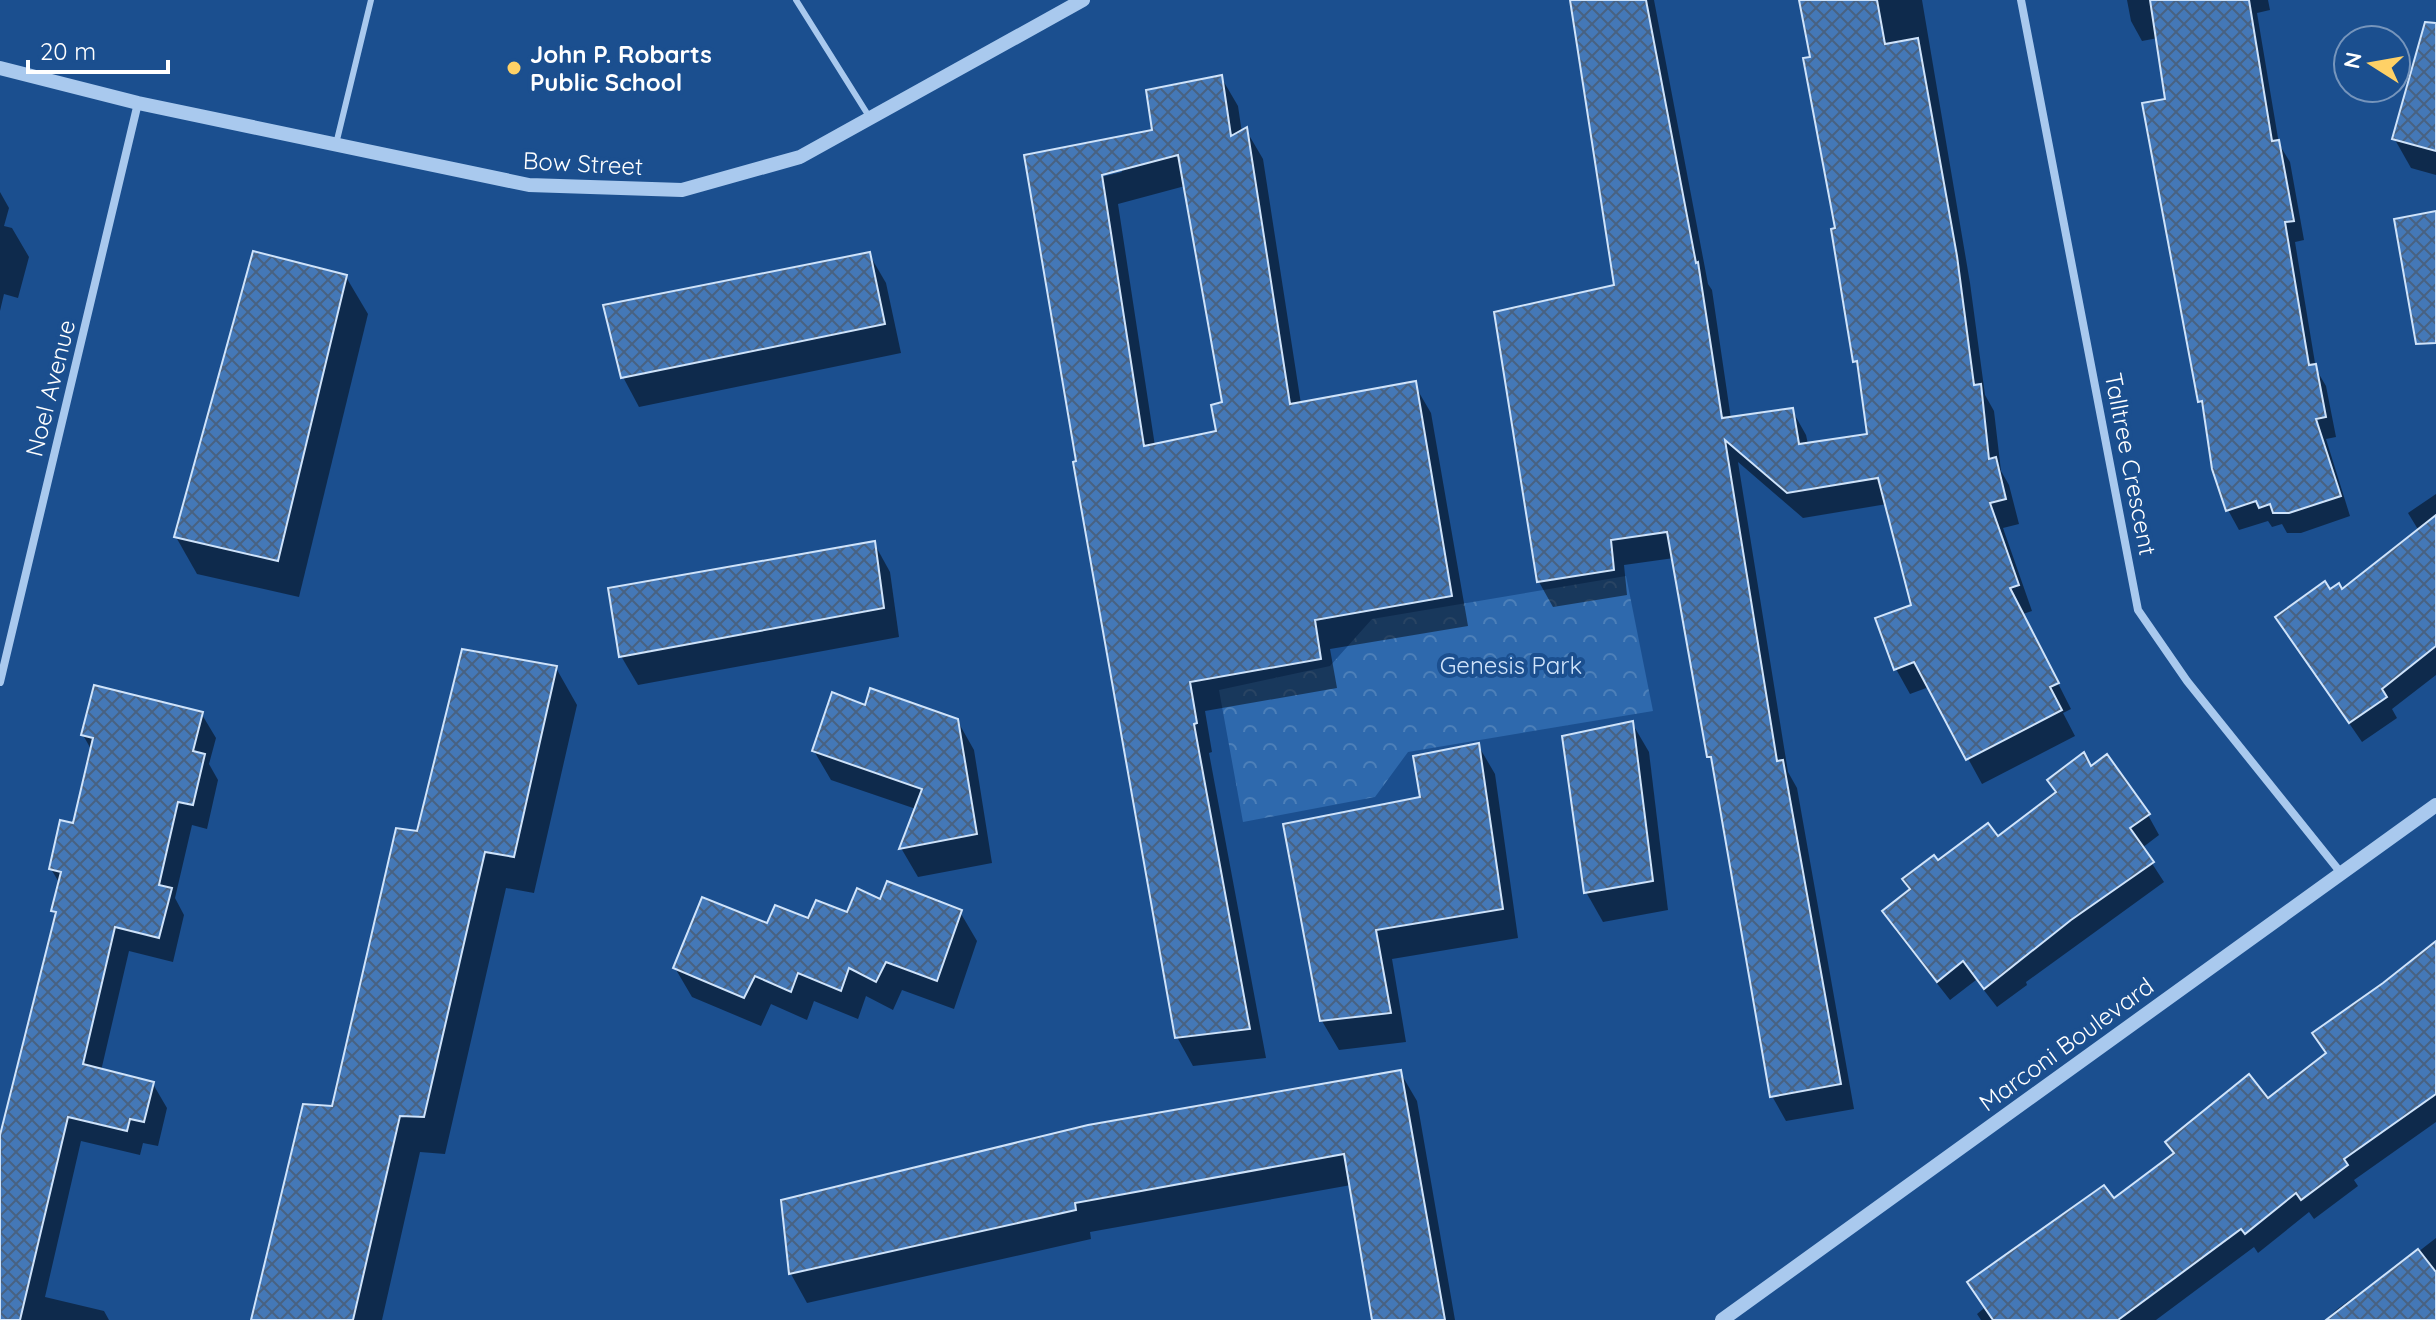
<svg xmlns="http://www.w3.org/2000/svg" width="2436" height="1320" font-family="Quicksand,sans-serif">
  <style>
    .park { fill: url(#park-crowns) }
    .shadow { fill: #0007; fill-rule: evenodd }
    .building { fill: url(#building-cross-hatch); stroke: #cfe3fa; stroke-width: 2; fill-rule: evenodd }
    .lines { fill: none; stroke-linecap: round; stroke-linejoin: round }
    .service { stroke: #a9c9ee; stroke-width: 6 }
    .minor { stroke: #a9c9ee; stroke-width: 8 }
    .tertiary { stroke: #a9c9ee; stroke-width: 14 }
    .poi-dot { fill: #ffd166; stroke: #1b4f8f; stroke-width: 3 }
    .labels { text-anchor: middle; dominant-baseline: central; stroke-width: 8; stroke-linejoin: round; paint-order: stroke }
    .poi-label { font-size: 24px; font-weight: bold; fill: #fff; stroke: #1b4f8f; text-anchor: start }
    .street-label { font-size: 24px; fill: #fff; stroke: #1b4f8f }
    .park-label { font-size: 24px; fill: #cfe3fa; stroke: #1b4f8f }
  </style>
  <defs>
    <pattern id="park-crowns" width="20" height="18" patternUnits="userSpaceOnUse" patternTransform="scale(2)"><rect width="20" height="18" fill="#2e69ad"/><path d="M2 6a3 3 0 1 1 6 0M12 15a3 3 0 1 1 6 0" fill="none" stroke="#4d80b9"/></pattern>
    <pattern id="building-cross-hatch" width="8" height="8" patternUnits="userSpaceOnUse" patternTransform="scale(2)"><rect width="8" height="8" fill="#4478b7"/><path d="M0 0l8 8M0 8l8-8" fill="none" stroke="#486282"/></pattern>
  </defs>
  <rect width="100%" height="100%" fill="#1b4f8f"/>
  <polygon class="park" points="1626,576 1653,711 1408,752 1375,797 1243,822 1219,690 1330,666 1372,619"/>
  <g class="shadow">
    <polygon points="1572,0 1654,0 1708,284 1712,290 1731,419 1792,410 1806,435 1808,444 1869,435 1860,371 1855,361 1812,59 1801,0 1922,0 1970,283 1985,395 1994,411 2001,471 2009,485 2019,524 2003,528 2032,611 2023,614 2071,709 2063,713 2075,736 1982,784 1929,687 1910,694 1896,669 1914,607 1887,504 1803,518 1738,462 1788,772 1797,788 1854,1109 1786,1121 1772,1096 1716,769 1709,757 1674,558 1624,565 1627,595 1553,607 1539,582 1616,286"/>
    <polygon points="2127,0 2268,0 2270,10 2257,13 2279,144 2290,162 2304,240 2295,242 2316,369 2326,386 2336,437 2326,439 2350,516 2301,533 2287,533 2282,524 2272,527 2268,521 2239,530 2228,510 2206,412 2199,401 2167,101 2158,38 2142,41 2131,21"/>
    <path d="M1221,77L1238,106L1242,133L1246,130L1263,159L1301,404L1414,384L1431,413L1468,626L1330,649L1337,688L1205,711L1212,752L1209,753L1266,1058L1193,1066L1177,1037L1027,157L1154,132ZM1121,169L1122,172L1093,179L1092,175ZM1185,186L1224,404L1218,432L1155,446L1118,204Z"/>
    <polygon points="2436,80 2436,175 2411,168 2394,138"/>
    <polygon points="0,192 9,208 4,226 12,228 29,257 18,298 4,294 0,311"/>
    <polygon points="869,254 886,283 901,353 639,407 623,377"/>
    <polygon points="346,277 368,314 299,597 197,574 176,537"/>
    <polygon points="2436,494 2436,675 2392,709 2397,718 2362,742 2277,618 2330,591 2342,592 2419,531 2408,513"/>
    <polygon points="874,543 890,572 899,637 638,685 621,656"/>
    <polygon points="556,668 577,705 534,893 506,888 445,1154 420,1152 382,1320 253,1320 334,1108 419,834"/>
    <polygon points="866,707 957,720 974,750 992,863 918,877 901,848 916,809 831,780 814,751"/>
    <polygon points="201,713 216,738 209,764 218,780 207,829 192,825 175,898 184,915 173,962 129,951 101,1071 153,1084 167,1108 158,1146 143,1143 140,1155 81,1141 45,1297 104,1311 109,1320 0,1320 0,1144 57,918 53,911 60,884 51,869 75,825 92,751 83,735"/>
    <polygon points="1632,723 1649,752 1668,910 1603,922 1586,892"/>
    <polygon points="1478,745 1495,774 1518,938 1392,959 1406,1042 1339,1050 1322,1021 1422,799"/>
    <polygon points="2091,768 2148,815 2159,835 2142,848 2164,882 2026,982 2027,985 1997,1007 1976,980 1950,1000 1896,931 1885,911 1911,891 1904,880 1997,839"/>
    <polygon points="881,902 960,912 977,941 954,1009 902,990 893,1010 866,996 858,1019 814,1001 807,1020 771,1004 761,1026 692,997 675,968 768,926 849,915"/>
    <polygon points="2436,945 2436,1122 2354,1180 2358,1186 2314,1219 2309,1212 2258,1253 2254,1247 2156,1320 1981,1320 1977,1314 2113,1201 2175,1155 2168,1143 2267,1101 2327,1055"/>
    <polygon points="1400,1072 1417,1101 1455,1320 1374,1320 1351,1185 1090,1232 1091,1239 807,1303 791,1274 783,1201"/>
    <polygon points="2436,1238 2436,1320 2326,1320 2336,1310 2362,1291 2364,1294"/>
  </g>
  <g class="building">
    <polygon points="1570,0 1646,0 1696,263 1698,262 1722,418 1793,408 1799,444 1867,434 1857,361 1853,362 1831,229 1835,228 1803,58 1810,57 1799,0 1877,0 1885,44 1918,38 1957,256 1974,385 1981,384 1989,459 1996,457 2006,499 1990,503 2019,585 2010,588 2059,683 2050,687 2062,710 1966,760 1914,662 1894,670 1875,618 1911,605 1878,478 1787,493 1725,440 1777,761 1783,760 1841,1084 1770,1097 1711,757 1707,757 1667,532 1611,540 1614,570 1537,582 1494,312 1614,285"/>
    <polygon points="2150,0 2249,0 2272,141 2279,140 2294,221 2285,222 2309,365 2316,364 2326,417 2316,419 2341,496 2289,513 2273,513 2270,504 2259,508 2256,501 2226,511 2212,469 2202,401 2198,402 2142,103 2165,99"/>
    <polygon points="2425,22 2436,23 2436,151 2392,139"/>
    <path d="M1222,75L1231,136L1247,127L1290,404L1416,381L1452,596L1315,620L1321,659L1190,682L1197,723L1194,724L1250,1029L1175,1038L1073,462L1076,461L1024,155L1152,130L1146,90ZM1178,155L1222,402L1211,405L1216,431L1144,446L1102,175Z"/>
    <polygon points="2436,211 2436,343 2416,344 2394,219"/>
    <polygon points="253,251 347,275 278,561 174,537"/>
    <polygon points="870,252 885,324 621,378 603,305"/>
    <polygon points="2436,515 2436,646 2382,689 2387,697 2349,723 2275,617 2325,581 2330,589 2339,583 2342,589"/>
    <polygon points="875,541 884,608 619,657 608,588"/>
    <polygon points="462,649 557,666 514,857 485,852 424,1117 400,1116 353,1320 251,1320 303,1104 332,1106 396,828 417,831"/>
    <polygon points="94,685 203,712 193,751 205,754 193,805 178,802 159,885 172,888 159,938 115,927 83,1064 154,1082 144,1122 130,1119 127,1131 68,1117 20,1320 0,1320 0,1135 56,912 51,911 61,872 49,869 60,820 73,823 93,738 81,735"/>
    <polygon points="870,688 958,719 977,834 899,849 922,789 812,751 832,692 865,705"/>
    <polygon points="1633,721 1653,881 1584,893 1562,736"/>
    <polygon points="1479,743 1503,909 1376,930 1391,1013 1320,1021 1283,824 1420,797 1413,756"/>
    <polygon points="2084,752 2091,766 2107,754 2150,814 2130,828 2154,862 2071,920 1984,989 1963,961 1937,982 1882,911 1910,889 1902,879 1934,855 1938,860 1988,823 1998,836 2056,792 2047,780"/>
    <polygon points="887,881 962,910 937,981 886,962 876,982 849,968 841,991 798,973 791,992 755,976 744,998 673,968 702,897 767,923 775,905 808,918 816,900 847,912 857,888 880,899"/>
    <polygon points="2436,941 2436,1094 2344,1159 2348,1165 2301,1200 2296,1193 2245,1234 2241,1229 2118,1320 1993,1320 1967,1282 2104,1185 2114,1198 2174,1153 2165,1142 2249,1074 2268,1098 2326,1053 2312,1033 2383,983"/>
    <polygon points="1401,1070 1445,1320 1372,1320 1344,1154 1075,1203 1076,1210 789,1274 781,1200 1088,1125"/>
    <polygon points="2418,1249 2436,1272 2436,1320 2326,1320"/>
  </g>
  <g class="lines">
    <g class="service">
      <polyline points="796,0 870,118"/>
      <polyline points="336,144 371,0"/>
    </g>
    <g class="minor">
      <polyline points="2021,0 2138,610 2187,681 2341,873"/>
      <polyline points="0,682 138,103"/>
    </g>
    <g class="tertiary">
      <polyline points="0,68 138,103 529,185 682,190 800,157 1083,0"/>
      <polyline points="1722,1320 2436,805"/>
    </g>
  </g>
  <circle class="poi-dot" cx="514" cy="68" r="8"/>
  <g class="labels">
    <g class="poi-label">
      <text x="530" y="54">John P. Robarts<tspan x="530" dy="28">Public School</tspan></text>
    </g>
    <g class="street-label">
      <text transform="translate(583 163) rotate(3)">Bow Street</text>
      <text transform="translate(50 388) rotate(-76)">Noel Avenue</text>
      <text transform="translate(2131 464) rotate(79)">Talltree Crescent</text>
      <text transform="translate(2066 1044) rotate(-36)">Marconi Boulevard</text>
    </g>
    <g class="park-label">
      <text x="1511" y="665">Genesis Park</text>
    </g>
  </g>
  <g transform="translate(2372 64) rotate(281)"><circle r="38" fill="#1b4f8f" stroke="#7695bc" stroke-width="2"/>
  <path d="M0-6L14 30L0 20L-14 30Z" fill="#ffd166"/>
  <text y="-12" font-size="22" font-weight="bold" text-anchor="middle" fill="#ffffff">N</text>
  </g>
  <path d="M28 60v12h140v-12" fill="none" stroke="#ffffff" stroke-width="4"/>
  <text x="40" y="60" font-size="24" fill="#ffffff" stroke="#1b4f8f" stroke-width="6" paint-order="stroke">20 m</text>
</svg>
